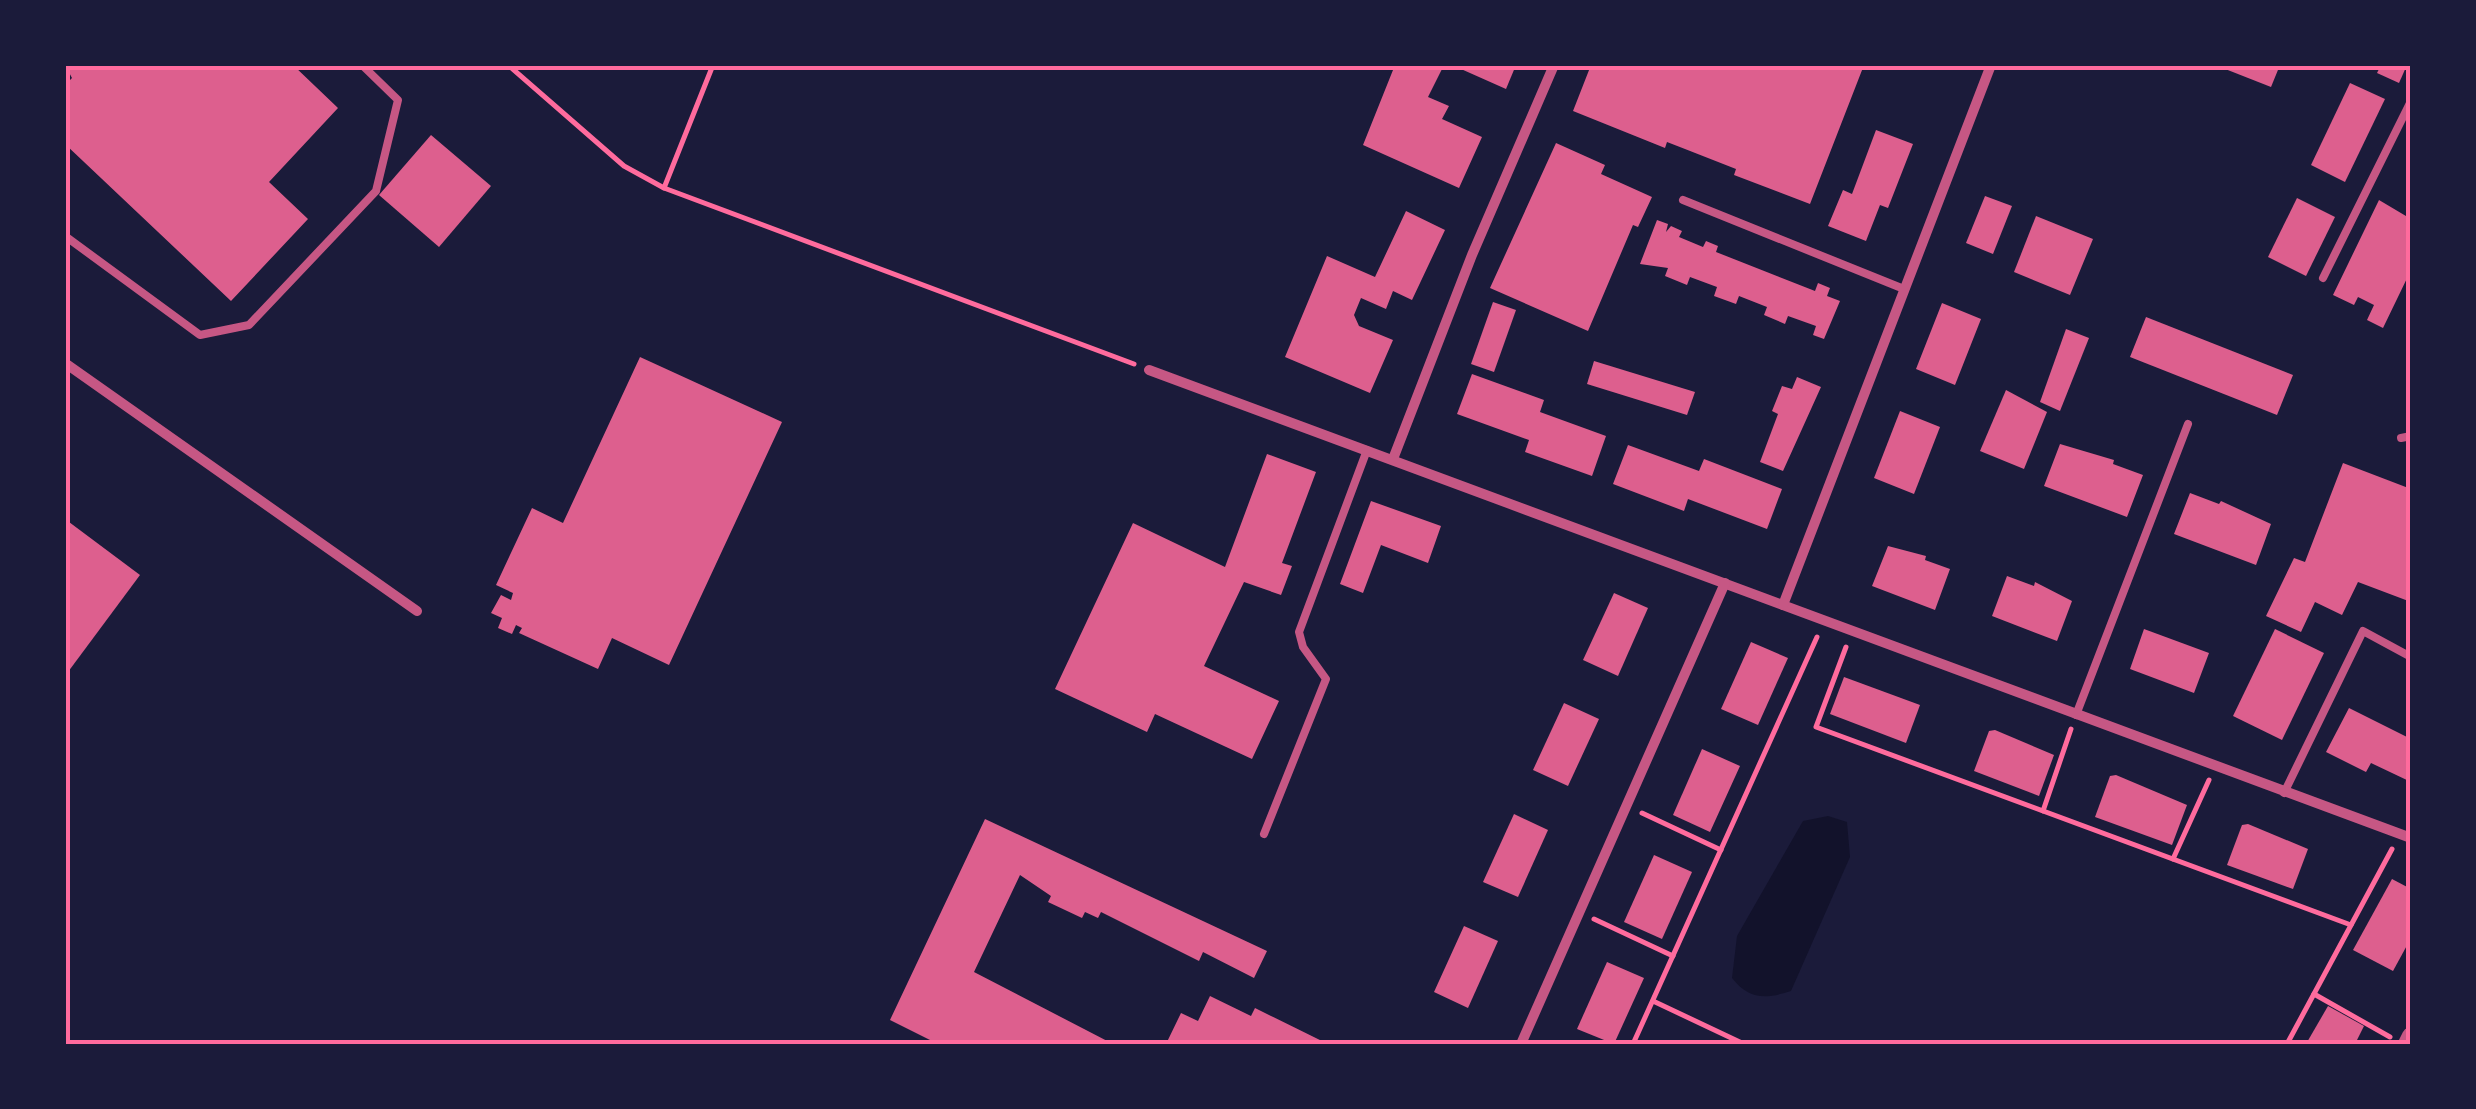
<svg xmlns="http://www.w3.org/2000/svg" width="2476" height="1109" font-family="'Roboto Serif',serif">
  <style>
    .water { fill: #12122b }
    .building { fill: #dd5f8e }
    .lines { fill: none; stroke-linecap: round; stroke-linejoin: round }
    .path { stroke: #ff6b9d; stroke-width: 5 }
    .service { stroke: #c65784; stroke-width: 8 }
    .minor { stroke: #c65784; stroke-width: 10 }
    .tertiary { stroke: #c65784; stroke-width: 18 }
    .neatline { fill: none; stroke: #ff6b9d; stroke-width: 4 }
  </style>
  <rect width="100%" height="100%" fill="#1b1b3a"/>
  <path class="water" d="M1828,816L1847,822L1850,857L1791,991C1766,999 1749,1000 1732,978L1737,936L1803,821Z"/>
  <g class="building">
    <polygon points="65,65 293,65 338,108 269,182 308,219 231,301 65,144 65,85 72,78"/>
    <polygon points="1395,65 1444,65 1428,97 1449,106 1442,119 1482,137 1459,188 1363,145"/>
    <polygon points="1452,65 1516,65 1506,89"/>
    <polygon points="1591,65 1864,65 1810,204 1734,175 1736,169 1685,149 1667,142 1665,148 1573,111"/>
    <polygon points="2215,65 2280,65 2271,87"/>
    <polygon points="2381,65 2407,65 2399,83 2377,73"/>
    <polygon points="2350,83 2385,99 2345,182 2311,165"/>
    <polygon points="1876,130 1913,144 1888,208 1880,205 1866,241 1828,226 1843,190 1852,194"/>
    <polygon points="431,135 491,186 439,247 379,195"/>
    <polygon points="1556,143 1605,165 1601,174 1652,197 1638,227 1633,225 1588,331 1490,288"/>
    <polygon points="1985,196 2012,206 1993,254 1966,243"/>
    <polygon points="2297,198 2335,217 2306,276 2268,257"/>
    <polygon points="2379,200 2411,219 2411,270 2383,328 2367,320 2374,305 2358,297 2354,305 2333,295"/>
    <polygon points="1406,211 1445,230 1412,300 1393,291 1386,309 1361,298 1354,315 1359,326 1393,340 1370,393 1285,357 1327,256 1375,277"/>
    <polygon points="2036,216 2093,239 2070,295 2014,272"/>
    <polygon points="1657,220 1668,224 1666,232 1671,226 1682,231 1679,237 1703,247 1706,241 1718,246 1716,252 1815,291 1818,283 1830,288 1827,296 1840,301 1824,339 1813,335 1816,326 1788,316 1785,324 1764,315 1767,307 1739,296 1736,304 1714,296 1717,287 1690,277 1687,285 1665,276 1668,268 1640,264"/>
    <polygon points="1493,302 1516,310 1494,372 1471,364"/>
    <polygon points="1942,303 1981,319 1955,385 1916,369"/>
    <polygon points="2146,317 2293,375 2277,415 2130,357"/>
    <polygon points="2066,329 2089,338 2060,411 2040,402"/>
    <polygon points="640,357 782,422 669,665 612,638 598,669 519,633 522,628 516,625 512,634 498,628 502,618 491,613 501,595 511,600 513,593 496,585 532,508 563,523"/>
    <polygon points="1594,361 1695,392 1687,415 1587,384"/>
    <polygon points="1472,374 1544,400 1540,412 1606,436 1592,476 1525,452 1529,440 1457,414"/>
    <polygon points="1797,377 1821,387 1783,471 1760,462 1778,414 1772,411 1782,386 1792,389"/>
    <polygon points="2006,390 2047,412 2024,469 1980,451"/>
    <polygon points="1900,411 1940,427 1914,494 1874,478"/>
    <polygon points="2060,444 2114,460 2113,464 2143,475 2127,517 2044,486"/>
    <polygon points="1628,445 1699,471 1704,459 1782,489 1767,529 1688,499 1684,511 1613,484"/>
    <polygon points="1267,454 1316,472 1282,563 1292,566 1281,595 1244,582 1204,666 1279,701 1252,759 1155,714 1147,732 1055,689 1133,523 1225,567"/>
    <polygon points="2343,463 2411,489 2411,602 2358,582 2342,615 2315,602 2301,632 2266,616 2294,558 2305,562"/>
    <polygon points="2190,493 2219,504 2221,501 2271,524 2256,565 2174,534"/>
    <polygon points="1371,501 1441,526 1428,563 1381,545 1363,593 1340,584"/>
    <polygon points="65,519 140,575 65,676"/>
    <polygon points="1888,546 1926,556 1925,560 1950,569 1935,610 1872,586"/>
    <polygon points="2007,576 2034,586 2035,582 2072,601 2057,641 1992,616"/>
    <polygon points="1614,593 1648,608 1618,676 1583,660"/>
    <polygon points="2144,629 2209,653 2194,693 2130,669"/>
    <polygon points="2275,629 2324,653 2282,740 2233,716"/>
    <polygon points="1751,642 1788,658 1758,725 1721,709"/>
    <polygon points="1844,677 1920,705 1906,743 1830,714"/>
    <polygon points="1564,703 1599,719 1568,786 1533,770"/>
    <polygon points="2349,708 2411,739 2411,782 2371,763 2366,772 2326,752"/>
    <polygon points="1995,730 2054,755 2039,796 1974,771 1989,731"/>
    <polygon points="1702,749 1740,766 1710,832 1673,815"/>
    <polygon points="2116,775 2187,805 2172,845 2095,817 2110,776"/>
    <polygon points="1514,814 1548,830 1518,897 1483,882"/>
    <polygon points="985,819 1267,951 1254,978 1203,952 1199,961 1101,912 1098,918 1085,912 1082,918 1048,902 1051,896 1020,875 974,972 1113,1044 938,1044 890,1020"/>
    <polygon points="2248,824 2308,849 2293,889 2227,865 2242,825"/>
    <polygon points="1654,855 1692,872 1662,939 1624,922"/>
    <polygon points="2392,879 2411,889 2411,938 2393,971 2353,950"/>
    <polygon points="1464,926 1498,941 1468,1008 1434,992"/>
    <polygon points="1607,962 1644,978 1614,1044 1577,1029"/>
    <polygon points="1210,996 1251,1016 1255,1008 1328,1044 1166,1044 1181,1013 1198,1021"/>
    <polygon points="2328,1006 2364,1026 2355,1044 2306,1044"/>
  </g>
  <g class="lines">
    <g class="path">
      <polyline points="508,65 624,166 664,188 1134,364"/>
      <polyline points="664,188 713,65"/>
      <polyline points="1846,647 1816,727 2351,925"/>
      <polyline points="2043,811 2071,729"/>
      <polyline points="1642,813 1721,850"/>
      <polyline points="2173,859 2209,780"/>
      <polyline points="1594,919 1673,956"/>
      <polyline points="2314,994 2390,1037"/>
      <polyline points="1653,1001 1744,1044"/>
      <polyline points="1633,1044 1817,637"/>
      <polyline points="2287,1044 2392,849"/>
    </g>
    <g class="service">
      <polyline points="1683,200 1904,289"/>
      <polyline points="65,236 200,335 249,325 376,191 398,100 362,65"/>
      <polyline points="2323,278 2411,101"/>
      <polyline points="2401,438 2411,436"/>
      <polyline points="2076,715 2188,424"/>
      <polyline points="2284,793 2363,631 2411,657"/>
      <polyline points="1264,834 1326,679 1303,647 1299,632 1367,450"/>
    </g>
    <g class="minor">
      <polyline points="65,363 417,611"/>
      <polyline points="1149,370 2411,838"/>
      <polyline points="1393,459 1472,255 1554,65"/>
      <polyline points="1783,605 1991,65"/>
      <polyline points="1521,1044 1725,583"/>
    </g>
    <polyline class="tertiary" points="2407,1044 2411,1036"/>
  </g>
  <rect width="2476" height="1109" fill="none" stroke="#1b1b3a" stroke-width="135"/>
  <rect x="68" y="68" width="2340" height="974" class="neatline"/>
</svg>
